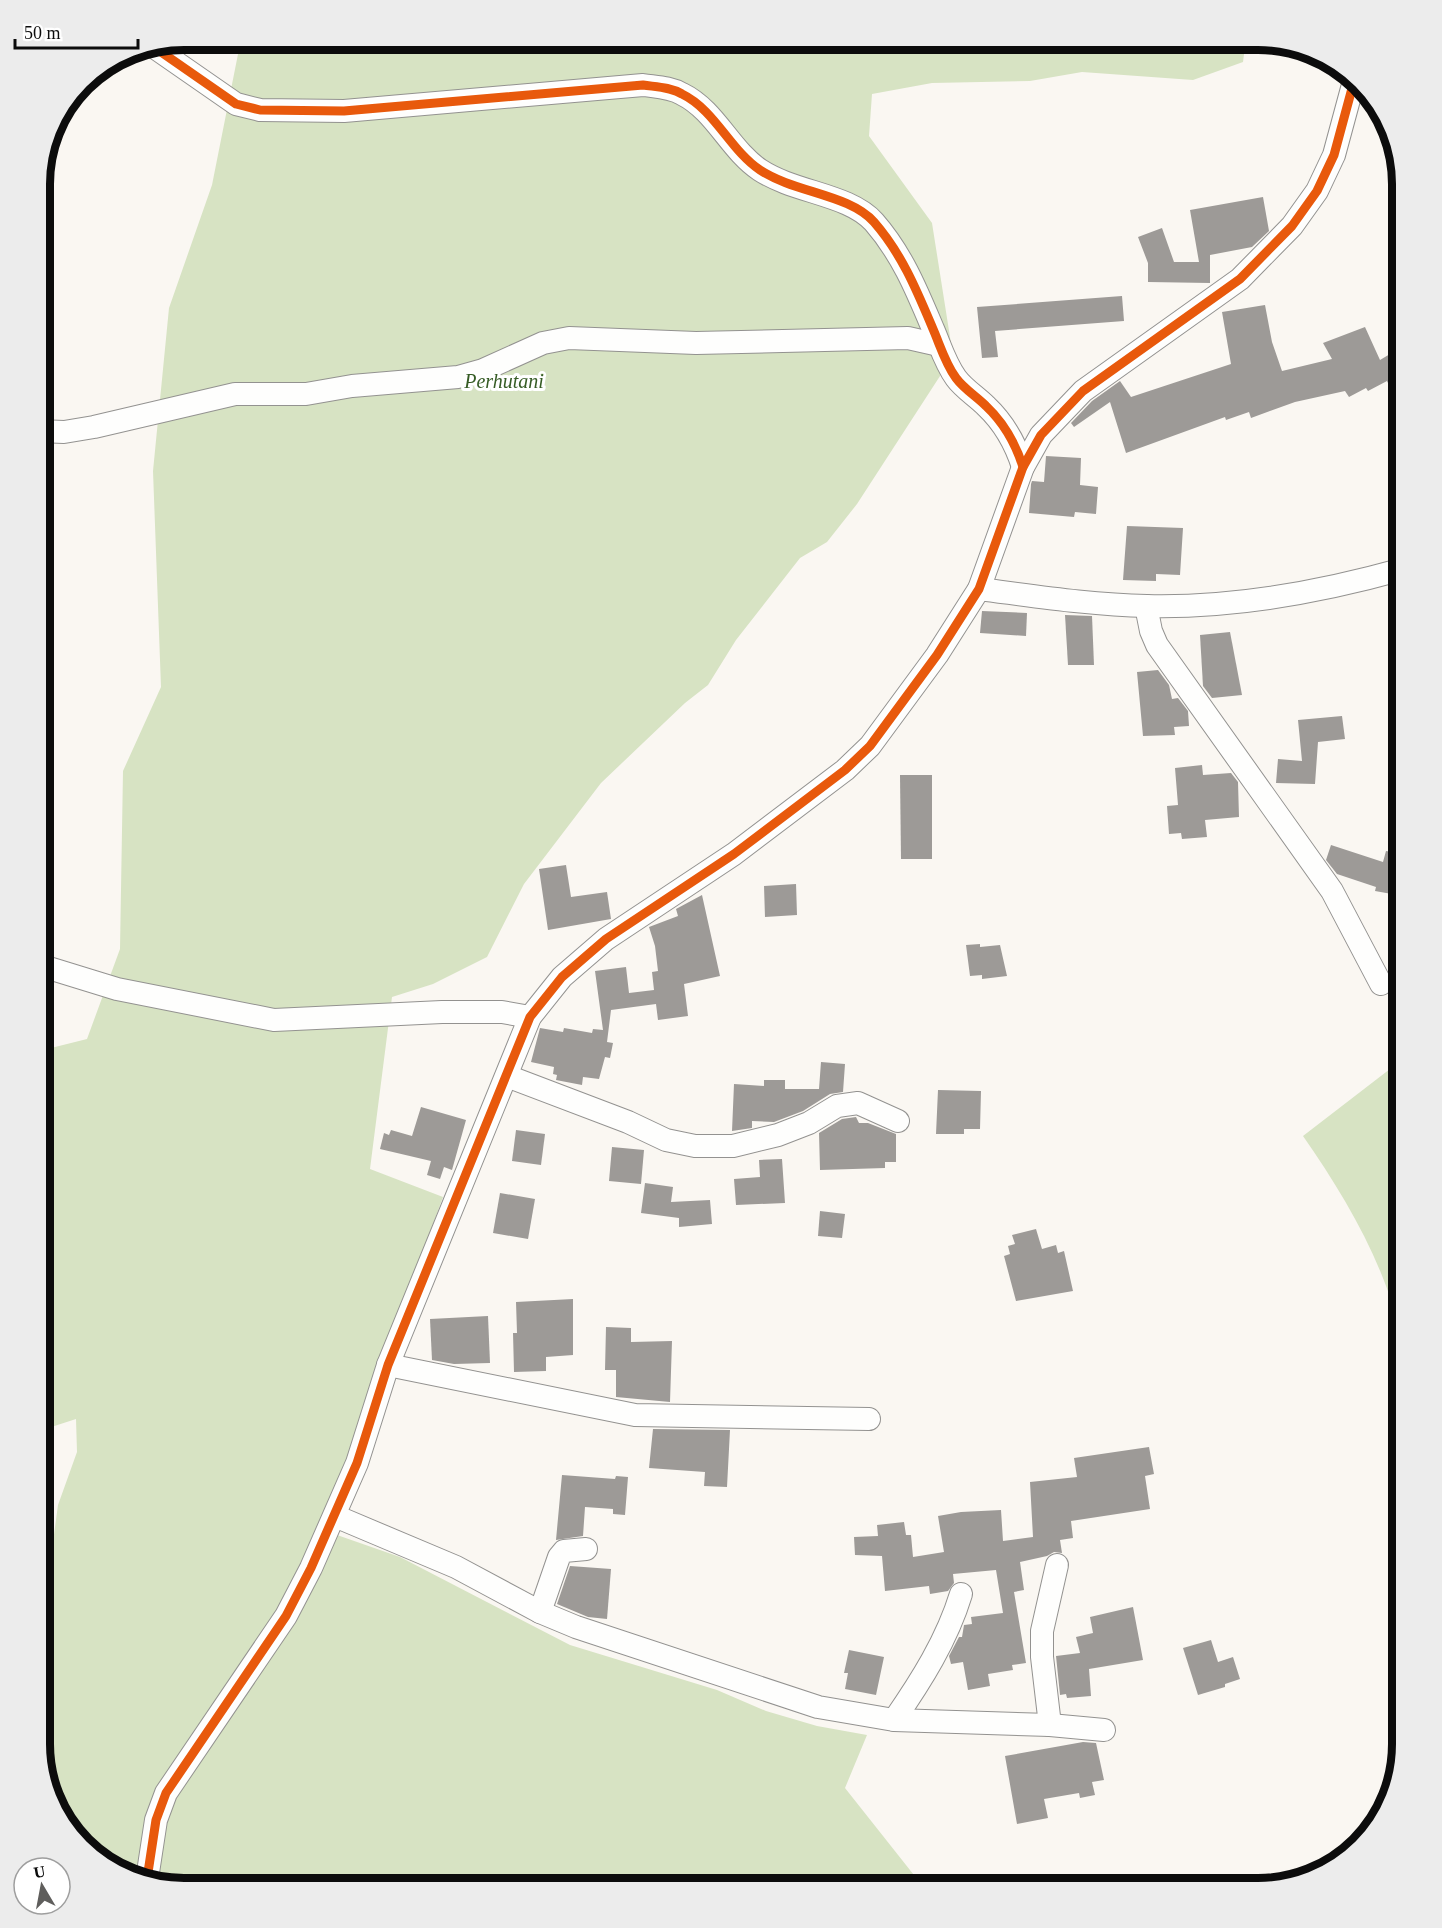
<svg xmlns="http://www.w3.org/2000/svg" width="1442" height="1928" font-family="Georgia,serif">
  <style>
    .forest { fill: #d7e3c3 }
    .building { fill: #9d9a97 }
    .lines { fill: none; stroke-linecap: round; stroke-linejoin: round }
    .minor-casing { stroke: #939290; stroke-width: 24 }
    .minor { stroke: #fefefd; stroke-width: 22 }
    .cycleway-casing { stroke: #fff; stroke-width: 13 }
    .cycleway { stroke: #e8590c; stroke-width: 9 }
    .labels { text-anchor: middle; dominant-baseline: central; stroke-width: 6; stroke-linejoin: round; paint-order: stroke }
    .park-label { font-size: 20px; font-style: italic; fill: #365c25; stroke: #fff }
    .rim { fill: none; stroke: #0c0c0c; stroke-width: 8 }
  </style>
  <rect width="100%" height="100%" fill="#faf7f2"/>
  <g class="forest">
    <polygon points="241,39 1246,39 1243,62 1193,80 1082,72 1030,81 932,83 872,94 869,136 932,223 953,356 857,504 827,542 800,558 736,640 708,685 685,703 601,783 524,884 487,957 433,984 392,997 370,1169 443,1197 328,1510 317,1528 400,1557 570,1645 717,1690 766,1711 817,1726 867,1735 845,1788 925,1889 183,1889 112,1870 63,1824 39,1744 39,1621 47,1586 58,1505 77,1452 76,1419 39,1431 39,1051 87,1039 120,949 123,771 161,687 153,471 169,308 212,185"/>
    <path d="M1403,1059V1345C1388,1269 1347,1199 1303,1136Z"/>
  </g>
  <g class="building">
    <polygon points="1263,197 1269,231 1252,247 1210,255 1210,283 1148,282 1148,263 1138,237 1162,228 1174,262 1199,262 1190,210"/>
    <polygon points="1122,296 1124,321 995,331 998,357 982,358 977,307"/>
    <polygon points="1265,305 1272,342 1282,371 1332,359 1323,343 1365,327 1380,360 1390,354 1403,377 1389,385 1387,381 1368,391 1366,388 1349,397 1345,391 1295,402 1251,418 1249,412 1226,420 1225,417 1126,453 1110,402 1074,427 1071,423 1092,401 1120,381 1131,397 1231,364 1222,312"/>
    <polygon points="1046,456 1081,458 1080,485 1098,487 1096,514 1075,512 1074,517 1029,513 1031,484 1032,481 1044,482"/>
    <polygon points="1127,526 1183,528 1180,575 1156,574 1156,581 1123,580"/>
    <polygon points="982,611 1027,613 1026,636 980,633"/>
    <polygon points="1065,615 1092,616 1094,665 1068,665"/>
    <polygon points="1230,632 1242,695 1212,698 1203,686 1200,635"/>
    <polygon points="1158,670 1169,685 1172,699 1178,698 1188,711 1189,726 1174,727 1175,735 1143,736 1137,672"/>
    <polygon points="1342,716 1345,739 1318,742 1315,784 1276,783 1278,759 1302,761 1298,720"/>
    <polygon points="1202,765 1203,775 1231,773 1238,782 1239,817 1205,820 1207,837 1182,839 1181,833 1169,834 1167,806 1178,805 1175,768"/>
    <polygon points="900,775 932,775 932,859 901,859"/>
    <polygon points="1331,845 1383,862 1386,851 1403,854 1403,896 1375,891 1376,887 1337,874 1326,860"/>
    <polygon points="566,865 571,897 607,892 611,919 548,930 539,869"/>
    <polygon points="796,884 797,915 765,917 764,886"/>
    <polygon points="702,895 720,976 684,984 688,1016 658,1020 656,1004 611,1010 607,1042 613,1043 610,1058 605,1057 599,1079 583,1077 582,1085 556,1080 557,1075 553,1074 554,1067 531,1062 540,1028 563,1032 564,1028 592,1033 593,1029 603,1030 595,971 626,967 629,993 654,990 652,972 658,971 655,946 649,927 678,916 676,909"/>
    <polygon points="980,944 980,947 1000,945 1007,976 982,979 982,975 970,976 966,945"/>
    <polygon points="821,1062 845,1064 843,1092 830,1094 803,1111 774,1122 752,1121 752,1128 732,1131 734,1084 764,1086 764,1080 785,1080 785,1089 819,1089"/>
    <polygon points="938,1090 981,1091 980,1129 964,1129 964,1134 936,1134"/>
    <polygon points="421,1107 466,1120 452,1170 444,1167 440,1179 427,1175 431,1161 380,1149 384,1133 389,1135 391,1130 412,1136"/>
    <polygon points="856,1117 859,1123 868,1123 896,1134 896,1162 885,1162 885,1168 820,1170 819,1133 842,1119"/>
    <polygon points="516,1130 545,1134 541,1165 512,1161"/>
    <polygon points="612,1147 644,1150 641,1184 609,1181"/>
    <polygon points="782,1159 785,1203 736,1205 734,1179 760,1177 759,1160"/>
    <polygon points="645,1183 673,1187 671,1202 710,1200 712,1224 679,1227 679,1218 641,1213"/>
    <polygon points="500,1193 535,1199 528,1239 493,1233"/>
    <polygon points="820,1211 845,1214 842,1238 818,1236"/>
    <polygon points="1036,1229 1042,1249 1056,1245 1058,1253 1064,1251 1073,1291 1016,1301 1004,1256 1010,1254 1008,1246 1015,1244 1012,1235"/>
    <polygon points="573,1299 573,1355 546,1357 546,1371 514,1372 513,1333 517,1333 516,1302"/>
    <polygon points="488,1316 490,1363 454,1364 432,1360 430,1319"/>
    <polygon points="606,1327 631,1328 631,1342 672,1341 670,1402 616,1397 616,1370 605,1370"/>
    <polygon points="653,1429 730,1430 727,1487 704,1486 705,1472 649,1468"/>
    <polygon points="1149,1447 1154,1474 1145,1476 1150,1509 1071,1521 1073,1538 1060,1540 1062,1553 1054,1552 1047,1556 1020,1562 1024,1590 1014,1592 1026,1663 1012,1665 1013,1670 988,1674 990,1686 968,1690 963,1662 951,1664 949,1656 959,1637 962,1637 964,1625 972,1624 971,1617 1003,1613 996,1570 953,1574 954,1583 948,1591 930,1594 929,1586 885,1591 882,1556 855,1555 854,1537 878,1536 877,1525 904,1522 906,1535 911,1535 913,1557 944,1552 938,1516 961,1512 1001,1510 1003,1541 1033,1537 1030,1482 1077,1477 1074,1458"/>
    <polygon points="562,1475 615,1479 616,1476 628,1477 625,1515 613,1514 613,1509 585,1507 583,1536 556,1540"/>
    <polygon points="570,1566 611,1569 607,1619 588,1617 557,1604"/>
    <polygon points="1133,1607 1143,1660 1089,1669 1091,1696 1067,1698 1066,1694 1060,1695 1056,1656 1080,1653 1076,1637 1093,1633 1090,1617"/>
    <polygon points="1211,1640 1218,1662 1233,1657 1240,1679 1225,1684 1225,1687 1198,1695 1183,1648"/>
    <polygon points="849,1650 884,1657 876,1695 845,1689 848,1673 844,1673"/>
    <polygon points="1083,1742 1096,1743 1104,1780 1092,1782 1095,1795 1080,1798 1079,1793 1044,1799 1048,1818 1017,1824 1005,1756"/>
  </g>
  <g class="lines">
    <g class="minor-casing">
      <g id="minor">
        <path d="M151,45L236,104L260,110L344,111L643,85C656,87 670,87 682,94C715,110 730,150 760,170C795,193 849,194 874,222C902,254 917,291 933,329C940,345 945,363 956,378C964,389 976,396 986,406C1003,422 1016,445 1023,467"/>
        <polyline points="39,431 64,432 94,427 235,394 306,394 352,386 458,377 483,370 543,343 569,338 696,343 908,338 939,345"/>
        <path d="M979,589C1034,596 1091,605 1147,606C1232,608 1321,592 1403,569"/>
        <polyline points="1146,606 1151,631 1157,645 1332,891 1381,984"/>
        <polyline points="39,965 117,989 274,1020 442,1012 502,1012 530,1017"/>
        <polyline points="507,1076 628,1122 666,1140 695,1146 733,1146 778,1135 809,1123 837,1106 858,1103 898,1121"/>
        <polyline points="388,1365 635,1415 869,1419"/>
        <polyline points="335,1516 456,1567 540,1612 576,1627 818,1707 894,1720 1050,1725 1104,1730"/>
        <polyline points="540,1612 559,1557 564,1551 586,1549"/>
        <path d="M894,1720C921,1681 947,1640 961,1594"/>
        <polyline points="1050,1725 1042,1657 1042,1631 1057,1565"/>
        <polyline points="147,1879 156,1820 166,1793 286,1616 311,1568 357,1463 388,1365 530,1017 562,977 606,939 734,854 845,770 870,746 937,655 979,589 1023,467 1041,435 1083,391 1240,279 1292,226 1317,191 1334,155 1354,81"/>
      </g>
    </g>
    <use href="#minor" class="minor"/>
    <g class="cycleway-casing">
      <g id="cycleway">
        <path d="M151,45L236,104L260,110L344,111L643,85C656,87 670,87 682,94C715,110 730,150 760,170C795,193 849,194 874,222C902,254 917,291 933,329C940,345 945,363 956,378C964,389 976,396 986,406C1003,422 1016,445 1023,467"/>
        <polyline points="147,1879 156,1820 166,1793 286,1616 311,1568 357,1463 388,1365 530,1017 562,977 606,939 734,854 845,770 870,746 937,655 979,589 1023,467 1041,435 1083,391 1240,279 1292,226 1317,191 1334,155 1354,81"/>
      </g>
    </g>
    <use href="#cycleway" class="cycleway"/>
  </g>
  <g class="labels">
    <g class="park-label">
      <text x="504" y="381">Perhutani</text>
    </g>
  </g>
  <path d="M0 0H1442V1928H0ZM184 50H1258A134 134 0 0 1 1392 184V1744A134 134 0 0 1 1258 1878H184A134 134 0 0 1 50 1744V184A134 134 0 0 1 184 50Z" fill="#ececec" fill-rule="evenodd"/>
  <path class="rim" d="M184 50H1258A134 134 0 0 1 1392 184V1744A134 134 0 0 1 1258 1878H184A134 134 0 0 1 50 1744V184A134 134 0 0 1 184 50Z"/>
  <g transform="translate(42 1886) rotate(350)"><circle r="28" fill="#ffffff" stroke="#9e9e9e" stroke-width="1.5"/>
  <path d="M0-4.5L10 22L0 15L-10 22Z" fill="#5f5e5c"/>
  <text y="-9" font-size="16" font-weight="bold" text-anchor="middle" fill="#0c0c0c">U</text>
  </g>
  <path d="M15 39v9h123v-9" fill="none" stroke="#0c0c0c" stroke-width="3"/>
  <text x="24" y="39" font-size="18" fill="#0c0c0c" stroke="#ffffff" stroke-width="4.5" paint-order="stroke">50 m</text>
</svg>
